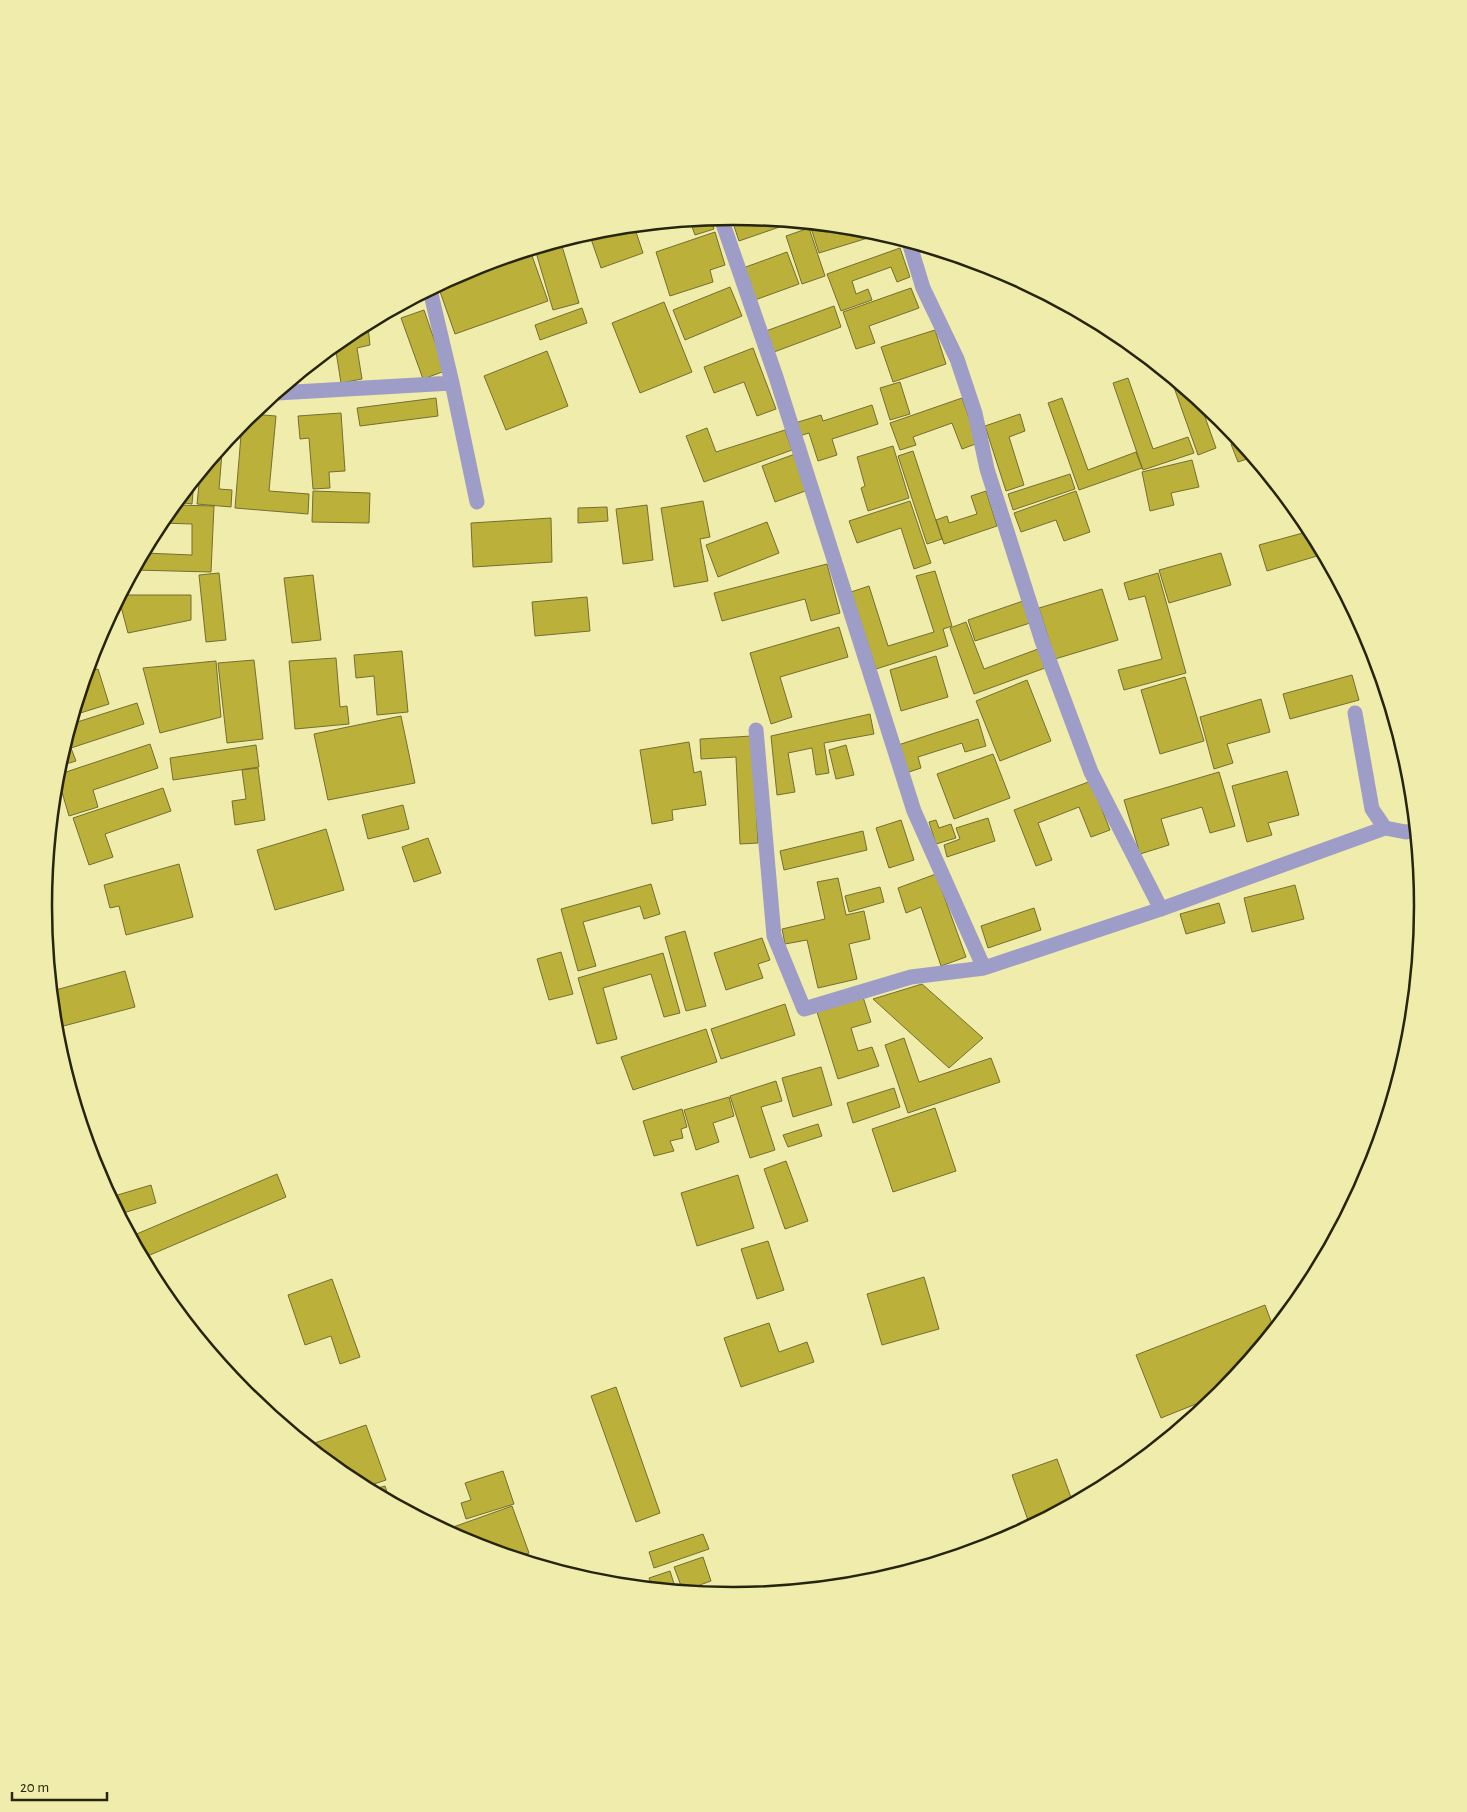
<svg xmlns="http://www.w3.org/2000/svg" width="1467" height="1812" font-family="'Alegreya Sans',sans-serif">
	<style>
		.building { fill: #bab03a; stroke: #746f31 }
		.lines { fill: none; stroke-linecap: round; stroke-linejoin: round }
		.minor { stroke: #9d9dc7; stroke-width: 15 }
		.rim { fill: none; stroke: #26240a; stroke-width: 2.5 }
	</style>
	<rect width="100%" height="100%" fill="#f0ecab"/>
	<!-- building -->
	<path class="building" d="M731,217L734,216L794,222L739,241Z
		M711,219L714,229L695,235L690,221Z
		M820,225L868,230L871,237L819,253L811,228Z
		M634,226L643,253L601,268L589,233L599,229Z
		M809,228L825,276L802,284L786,236Z
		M715,232L725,265L710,270L713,282L670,296L656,252Z
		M580,235L582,241L562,246L579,303L553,310L535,249Z
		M900,248L910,277L897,282L891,267L852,281L856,294L868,289L872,300L841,311L827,274Z
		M530,250L548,301L455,334L438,286L470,269Z
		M787,252L799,284L755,300L743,268Z
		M730,287L742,316L685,340L673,310Z
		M911,288L919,308L869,326L875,343L856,349L843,312Z
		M664,302L692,372L640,393L612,323Z
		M834,306L841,327L774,352L766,331Z
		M582,308L587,323L540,340L535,325Z
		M424,310L445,371L423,379L401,318Z
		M368,326L370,345L357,348L362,379L341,383L335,345L351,332L360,327Z
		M935,330L946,364L893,382L881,347Z
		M753,348L776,409L757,416L744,382L714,393L704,367Z
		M547,351L568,406L506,430L484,376Z
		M1170,376L1199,400L1216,448L1198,455Z
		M1128,378L1153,449L1188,437L1194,453L1143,470L1113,383Z
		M900,382L910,414L890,420L880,388Z
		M436,398L438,416L360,426L357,408Z
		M962,398L978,443L962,449L952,423L913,437L916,445L900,450L890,423Z
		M1062,398L1088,470L1136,452L1142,468L1079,490L1048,403Z
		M872,405L878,424L832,439L837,455L818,461L809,433L799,436L795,423L821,415L823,421Z
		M341,413L345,471L329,472L330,488L313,489L309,438L300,439L298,416Z
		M251,414L276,416L269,491L309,494L308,514L235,508L242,423Z
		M1020,414L1025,431L1009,437L1024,485L1006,491L985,426Z
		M707,428L716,452L785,430L792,450L704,482L686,436Z
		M1240,441L1253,457L1238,462L1231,444Z
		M893,446L909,498L868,511L861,488L865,486L857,457Z
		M913,451L942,539L927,544L898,456Z
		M217,453H222L219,489L232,490L231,507L197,504L200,474Z
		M795,454L808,490L775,502L762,466Z
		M1192,460L1199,487L1171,493L1174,505L1150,511L1142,472Z
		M1070,474L1075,489L1013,510L1008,494Z
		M194,481L192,504L177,502Z
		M313,491L370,493L369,523L312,522Z
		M986,491L997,526L944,544L936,520L947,516L949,523L977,514L971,496Z
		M1076,491L1090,532L1064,541L1056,520L1021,532L1014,513Z
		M703,501L710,537L700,539L708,581L674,587L661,508Z
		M910,501L931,563L914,569L901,528L857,543L849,521Z
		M175,505L214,506L211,572L135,570L144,553L192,555V524L160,523Z
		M647,505L653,560L623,564L616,509Z
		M607,507L608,521L578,523V508Z
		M551,518L552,562L473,567L471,523Z
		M767,522L779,553L718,577L706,545Z
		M1310,531L1317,556L1267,571L1259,545Z
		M1221,553L1231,585L1169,603L1159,570Z
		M827,564L840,613L811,621L805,599L722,621L714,593Z
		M935,571L952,626L943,629L948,646L876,669L851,592L869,586L888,646L934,632L916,576Z
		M219,573L226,640L206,642L199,575Z
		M1158,573L1186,673L1124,690L1118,670L1162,659L1145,596L1129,600L1124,583Z
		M313,575L321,640L292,643L284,578Z
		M1102,589L1118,640L1055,659L1039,608Z
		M122,595H191V620L128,633L119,599Z
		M587,597L590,631L535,636L532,602Z
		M1023,601L1030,623L975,641L968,620Z
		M966,622L984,669L1038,649L1045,668L974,694L950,628Z
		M839,627L848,657L780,677L792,717L771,724L750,653Z
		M95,645L99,657L91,660Z
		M402,651L408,712L377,715L374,676L356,678L354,655Z
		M936,656L948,697L901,711L890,670Z
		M336,658L340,707L347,706L349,724L295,729L289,661Z
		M254,660L263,739L227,743L218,663Z
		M216,661L221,717L160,733L143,668Z
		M98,669L109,704L74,715L87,672Z
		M1352,675L1359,700L1290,719L1283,694Z
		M1185,677L1204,741L1160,754L1141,690Z
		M1027,680L1051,741L1000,761L976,701Z
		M1261,699L1270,732L1227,744L1233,763L1214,769L1200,717Z
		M137,703L144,724L71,748L76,761L59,766L71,724Z
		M870,714L874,734L824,743L829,773L816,775L812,748L788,753L795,792L777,795L771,736Z
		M401,716L415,783L328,800L314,734Z
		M978,719L986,746L965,752L962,743L918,757L921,768L906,773L898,745Z
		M752,736L758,843L740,844L736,757L701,759L700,739Z
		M689,742L694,773L701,771L706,805L672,810L673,820L652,824L640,750Z
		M150,744L158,768L93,790L98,807L69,816L57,775Z
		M256,745L259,767L173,780L170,758Z
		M846,745L854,775L836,779L829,750Z
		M993,754L1010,798L954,819L937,774Z
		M258,768L265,820L235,825L232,801L246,799L242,770Z
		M1287,771L1299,815L1268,823L1272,835L1247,842L1232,786Z
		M1219,772L1235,826L1210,833L1202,807L1161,819L1169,845L1140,854L1124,800Z
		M1091,781L1110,830L1091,837L1079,807L1038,823L1052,860L1036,866L1014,810Z
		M163,788L171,811L105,834L113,857L89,865L73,818Z
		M403,805L409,829L368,839L362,815Z
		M988,818L995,841L947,857L944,845L960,839L956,828Z
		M901,820L914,860L889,868L876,828Z
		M936,820L939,828L951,824L956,838L936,844L929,822Z
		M326,829L344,890L275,910L257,850Z
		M863,831L867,850L784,870L780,851Z
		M428,838L441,873L414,882L402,847Z
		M179,864L193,917L126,935L119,906L110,908L104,885Z
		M936,874L966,957L941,966L921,907L906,913L898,888Z
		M838,878L846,915L864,911L870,939L849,944L857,979L818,988L807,940L785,944L782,929L825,919L817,882Z
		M651,884L660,914L644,919L640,906L583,922L596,966L578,971L561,909Z
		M1295,885L1304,919L1252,932L1244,898Z
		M880,887L884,902L849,912L845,896Z
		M1219,903L1225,923L1186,934L1180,914Z
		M1034,908L1041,930L988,948L981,926Z
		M685,931L706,1006L686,1011L665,937Z
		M762,938L770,960L758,964L763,978L726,990L714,953Z
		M561,952L573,994L549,1000L537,959Z
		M663,953L680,1013L664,1017L651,974L603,988L617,1039L597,1044L578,978Z
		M125,971L135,1007L56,1028L52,991Z
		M922,984L983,1038L949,1068L873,999Z
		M863,997L871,1022L851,1028L858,1051L872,1047L879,1066L838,1079L817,1012Z
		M785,1004L795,1035L721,1059L711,1029Z
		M706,1029L717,1062L633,1090L621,1057Z
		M904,1038L919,1082L991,1058L1000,1082L908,1113L885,1045Z
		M821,1067L832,1105L793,1117L782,1078Z
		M776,1081L782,1101L761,1107L775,1150L750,1158L730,1096Z
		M894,1088L900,1107L853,1123L847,1103Z
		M729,1097L734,1116L713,1123L719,1142L696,1150L684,1110Z
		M935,1108L956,1171L893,1192L872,1129Z
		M682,1109L687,1127L681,1129L683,1138L670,1141L674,1151L654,1156L643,1121Z
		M818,1124L822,1136L788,1147L783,1135Z
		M786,1161L808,1221L785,1229L764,1169Z
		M277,1174L286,1197L143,1258L132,1236Z
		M738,1175L754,1228L697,1246L681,1193Z
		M151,1185L156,1203L120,1214L111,1197Z
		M768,1241L784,1290L757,1299L741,1249Z
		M924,1277L939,1329L882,1345L867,1294Z
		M332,1279L360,1357L340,1364L331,1336L305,1345L288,1295Z
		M1265,1305L1274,1329L1221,1394L1161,1418L1136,1355Z
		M769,1323L779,1352L807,1342L814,1362L741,1387L724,1338Z
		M616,1387L660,1513L636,1522L591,1396Z
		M366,1425L386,1480L365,1487L360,1485L357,1476L350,1479L309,1445Z
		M1057,1459L1073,1503L1030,1526L1012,1475Z
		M503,1471L514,1504L466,1519L461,1503L471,1500L465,1483Z
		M385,1486L390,1501L371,1490Z
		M512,1506L529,1553L517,1558L469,1543L445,1530Z
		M703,1534L709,1549L654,1568L649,1552Z
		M703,1557L711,1581L683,1591L674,1567Z
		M670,1571L676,1590L652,1588L649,1578Z"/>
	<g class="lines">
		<!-- minor -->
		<path class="minor" d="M721,218L776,377L914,811L984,968
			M909,242L923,288L957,359L975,413L987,469L1042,641L1091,772L1161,909
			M430,290L452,383L477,502
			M277,393L452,383
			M1355,713L1372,809L1385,828L1406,832L1416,830
			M756,730L774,936L804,1009L911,977L984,968L1161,909L1385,828"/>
	</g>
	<!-- crop -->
	<path d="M0 0H1467V1812H0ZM52 906a681 681 0 1 1 1362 0a681 681 0 1 1-1362 0Z" fill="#f0ecab" fill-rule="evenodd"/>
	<path class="rim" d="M52 906a681 681 0 1 1 1362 0a681 681 0 1 1-1362 0Z"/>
	<!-- scale -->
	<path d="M12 1792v8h95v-8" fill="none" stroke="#26240a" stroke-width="2.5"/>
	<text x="20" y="1792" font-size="15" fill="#26240a" stroke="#f0ecab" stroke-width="4" paint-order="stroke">20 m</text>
</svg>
